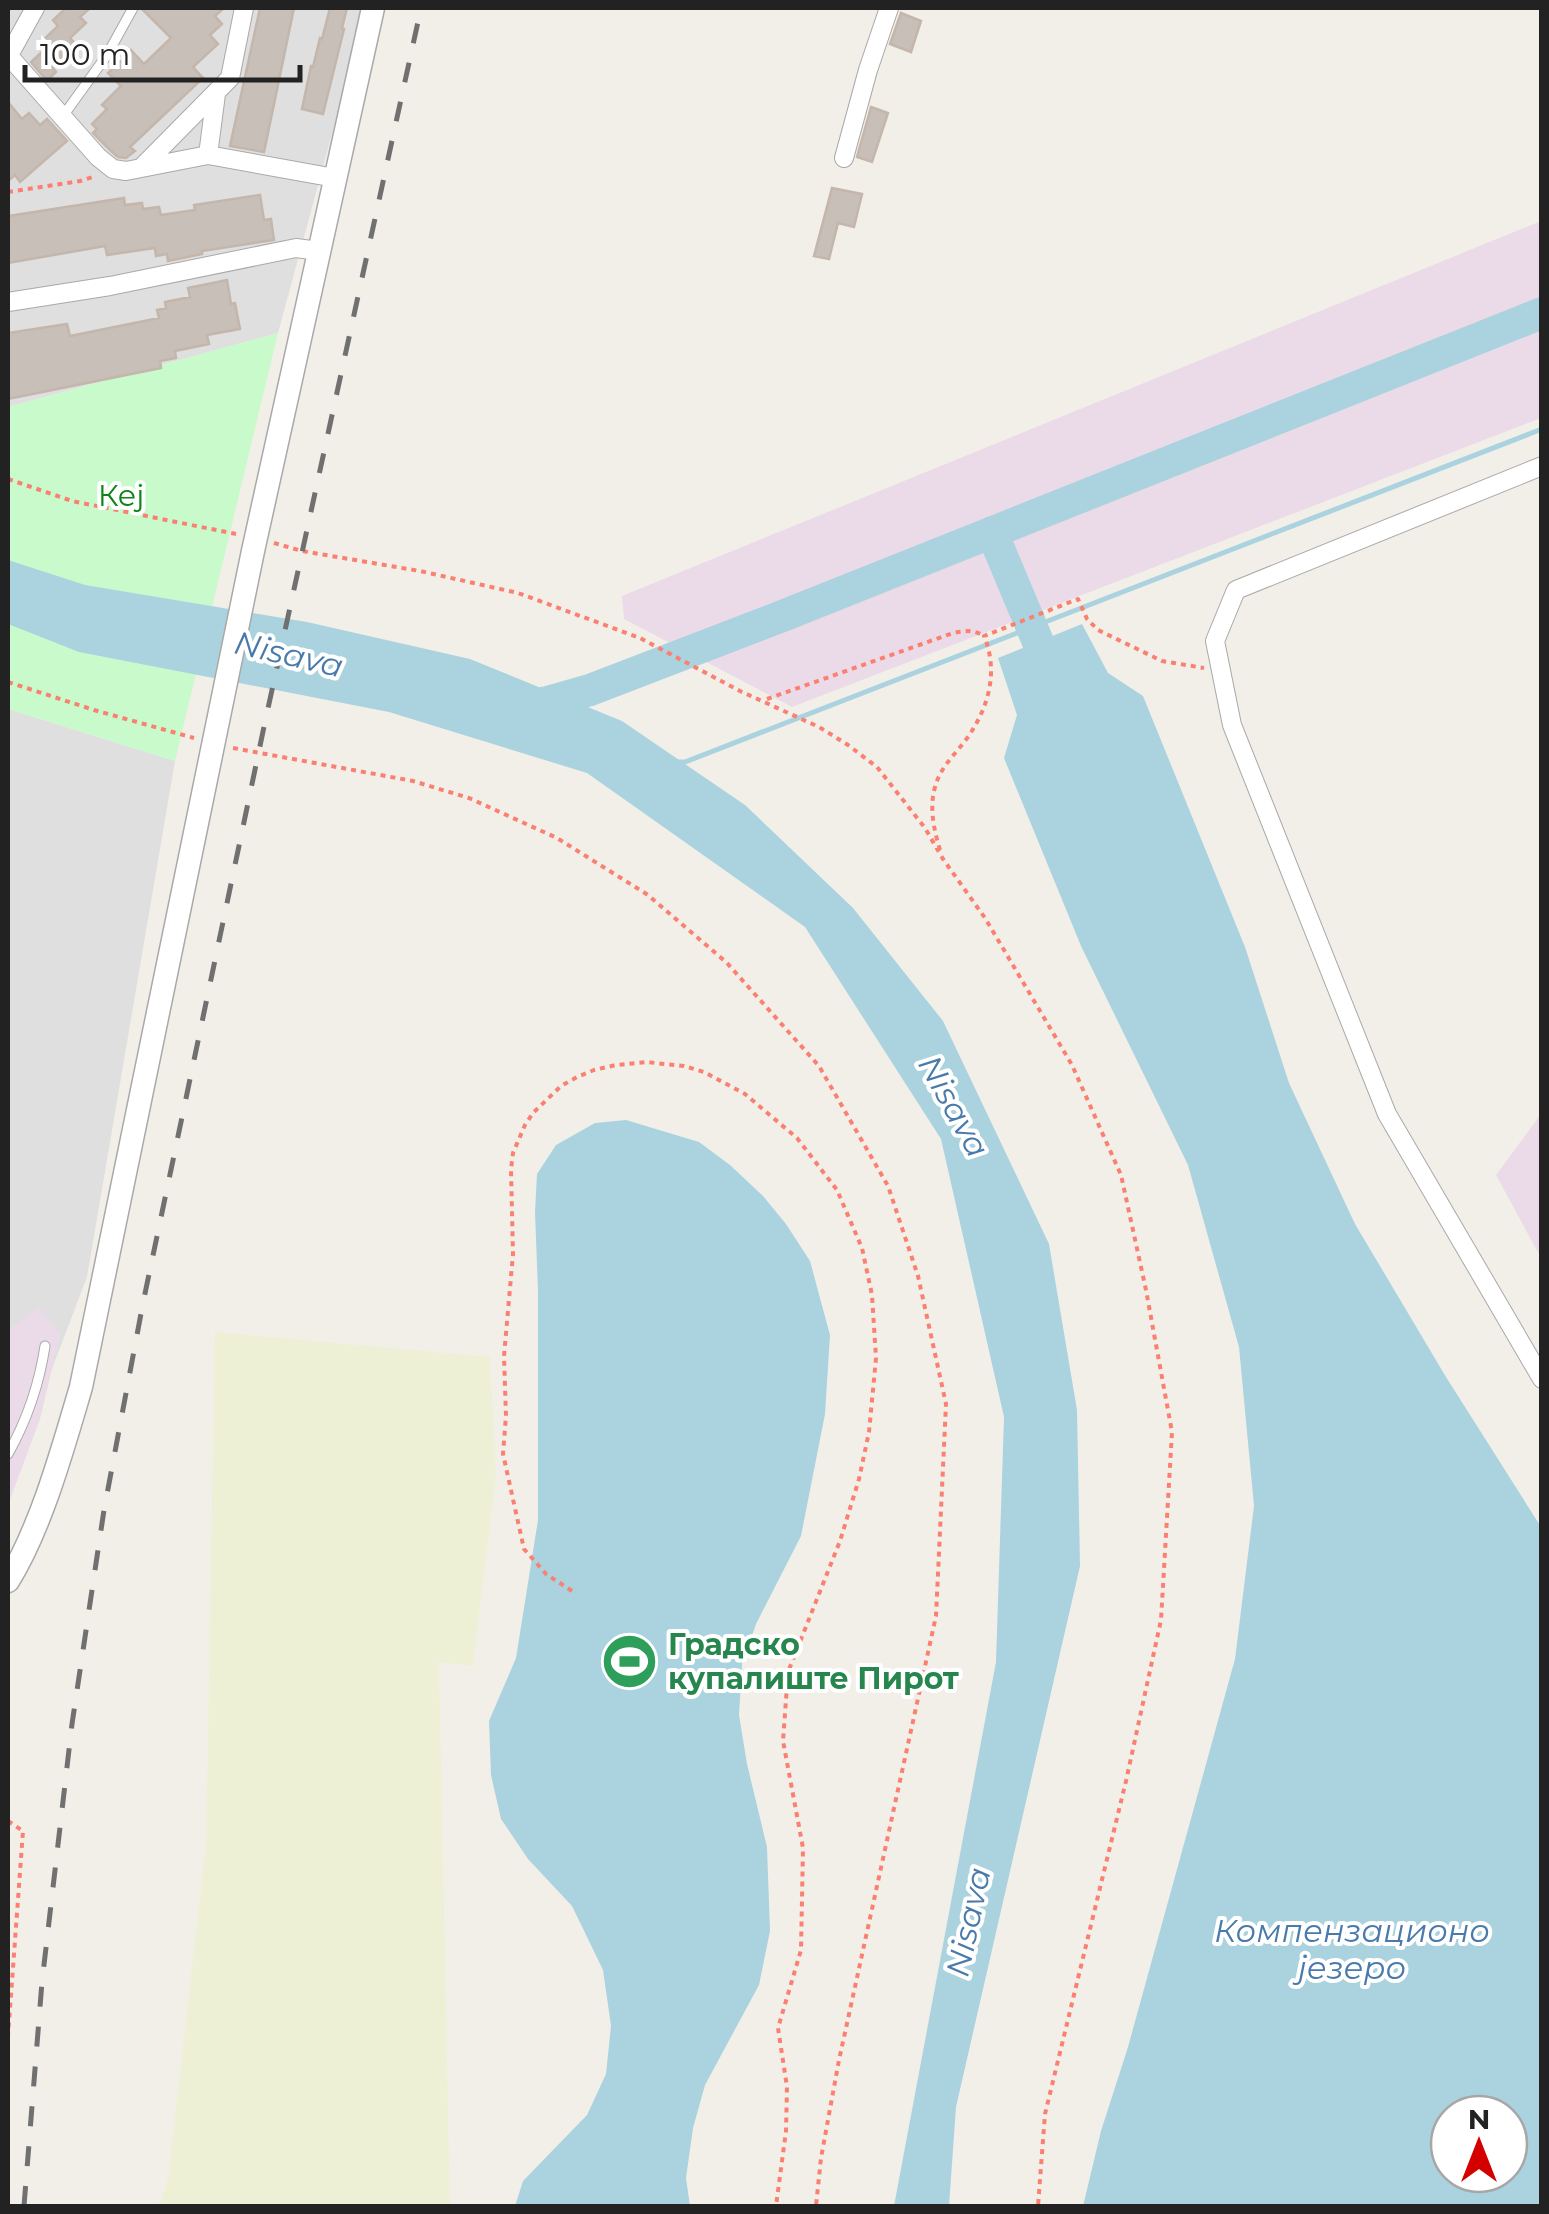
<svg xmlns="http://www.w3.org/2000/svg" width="1549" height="2214" font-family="Montserrat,sans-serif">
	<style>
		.residential { fill: #e0dfdf }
		.industrial { fill: #ebdbe8 }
		.farmland { fill: #eef0d5 }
		.park { fill: #c8facc }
		.water { fill: #aad3df; fill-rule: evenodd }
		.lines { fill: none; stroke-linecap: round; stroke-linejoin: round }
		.stream { stroke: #aad3df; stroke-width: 5 }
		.river { stroke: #aad3df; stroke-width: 32 }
		.building { fill: #c7bfb8; stroke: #c4b6ab; stroke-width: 2.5 }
		.service-casing { stroke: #a9a9a9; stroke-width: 11 }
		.minor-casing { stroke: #a9a9a9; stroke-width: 20 }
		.tertiary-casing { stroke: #a9a9a9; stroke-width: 25 }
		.path { stroke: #fa8072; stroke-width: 4; stroke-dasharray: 5 5; stroke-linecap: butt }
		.service { stroke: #fff; stroke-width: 9 }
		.minor { stroke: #fff; stroke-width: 18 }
		.tertiary { stroke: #fff; stroke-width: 22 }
		.rail { stroke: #707070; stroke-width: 5; stroke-dasharray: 20 20; stroke-linecap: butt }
		.labels { text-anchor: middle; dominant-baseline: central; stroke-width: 8; stroke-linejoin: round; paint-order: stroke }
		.park-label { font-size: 30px; fill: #0c8416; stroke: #fff }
		.leisure-label { font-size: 30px; font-weight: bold; fill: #27864d; stroke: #fff; text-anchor: start }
		.water-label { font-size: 32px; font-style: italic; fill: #4a7aab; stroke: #fff }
	</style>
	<rect width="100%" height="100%" fill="#f2efe9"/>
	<!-- residential -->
	<path class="residential" d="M8,8H366L278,333L8,407Z
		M8,709L175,761L87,1277L8,1484Z"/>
	<!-- industrial -->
	<path class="industrial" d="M1541,221V418L792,707L624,619L622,596Z
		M1541,1114V1258L1496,1175Z
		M39,1307L60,1336L40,1419L8,1505V1330Z"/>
	<!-- farmland -->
	<path class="farmland" d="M215,1332L490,1357L496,1475L473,1666L439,1662L450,2206H159L168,2178L206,1844Z"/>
	<!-- park -->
	<path class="park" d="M278,333L175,761L8,709V407Z"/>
	<!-- water -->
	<path class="water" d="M8,560L85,585L307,622L470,659L622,721L745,805L853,908L943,1021L1049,1244L1077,1410L1080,1566L956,2107L949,2206H894L996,1662L1004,1417L941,1139L805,927L587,773L389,712L79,652L8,624Z
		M1082,624L1108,673L1143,696L1245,947L1289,1083L1355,1224L1446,1377L1541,1527V2206H1083L1101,2131L1128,2047L1235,1659L1254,1506L1239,1347L1188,1165L1081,946L1004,758L1017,715L998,658ZM1449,2114H1509V2174H1449Z
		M626,1120L699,1142L730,1165L763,1196L786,1224L810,1261L830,1335L825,1414L801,1536L756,1624L742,1664L739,1715L747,1764L767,1847L770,1931L759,1985L705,2085L693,2128L686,2178L690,2206H515L523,2181L587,2115L606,2074L611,2026L603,1970L572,1906L528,1859L501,1819L491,1775L489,1721L516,1658L538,1520V1291L535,1212L537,1174L556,1145L595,1123Z"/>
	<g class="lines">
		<!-- stream -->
		<path class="stream" d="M677,762H685L1542,429"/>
		<!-- river -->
		<path class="river" d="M992,532L1038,642
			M525,705L548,702L590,690L785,615L1542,313"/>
	</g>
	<!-- building -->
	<path class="building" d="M66,8H90L80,17L86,23L70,38L76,45L52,67L56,72L47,81L31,62L44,50L39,44L58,26L53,20Z
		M141,8H224L215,16L222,24L210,35L218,44L193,67L203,78L130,147L135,151L126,158L118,157L111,151L93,133L97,129L92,124L107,109L102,105L121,86L108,73L131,50L144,64L171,38Z
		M260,8H294L264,152L230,146Z
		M330,8H347L342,28L344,29L323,114L302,109L311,66L313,67L320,38L322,39Z
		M901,13L921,21L911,52L890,44Z
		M8,102L22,119L29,113L40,125L47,119L67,141L20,182L15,175L8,181Z
		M871,107L888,113L872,162L857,157Z
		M832,188L862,194L854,227L838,223L829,259L814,256Z
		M260,195L264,220L271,219L274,240L202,251V254L168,261L167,254L156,256L155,248L107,255L105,246L8,263V216L124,198L125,205L142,203L143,209L159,207L161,215L195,210L194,205Z
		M227,280L231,304L235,303L240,329L207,335L209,344L175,351L176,358L160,361L161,368L8,399V333L67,324L70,336L159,318L157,310L166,308L165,302L190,297L188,288Z"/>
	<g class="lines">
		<defs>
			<path id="service" d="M63,116L107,55L133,8
				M8,1454C27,1420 39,1386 45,1346"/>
			<path id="minor" d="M8,55L98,157L113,169L126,171L208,155L335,178
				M8,57L35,8
				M208,155L216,94
				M844,158L868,70L889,8
				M141,168L230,78L244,8
				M8,302L110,286L296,248L319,251
				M1542,466L1236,590L1215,641L1232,725L1387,1114L1542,1379"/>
			<path id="tertiary" d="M8,1581C41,1528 63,1448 81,1387L253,551L373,8"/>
		</defs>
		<!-- service casing -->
		<use href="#service" class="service-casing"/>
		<!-- minor casing -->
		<use href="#minor" class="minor-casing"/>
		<!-- tertiary casing -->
		<use href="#tertiary" class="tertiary-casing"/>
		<!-- path -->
		<path class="path" d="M8,192L80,181L96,176
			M8,479L72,501L236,534
			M274,543L302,551L420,571L518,593L640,638L740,691L819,727L848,745L877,767L925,828L943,859L985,918L1072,1065L1121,1175L1146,1290L1172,1432L1161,1620L1126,1781L1045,2114L1038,2206
			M8,682L94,710L194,738
			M767,699L953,633C965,631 973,629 984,636
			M233,748L413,781L469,798L557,838L648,895L727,963L819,1066L888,1186L918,1276L946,1404L936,1616L839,2060L821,2158L816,2206
			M940,850C934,830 929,808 935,787C941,765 958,752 970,734C990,703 998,670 984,636L1078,599L1087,619L1098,630L1162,661L1204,668
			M572,1591L546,1574L524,1549L503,1454L506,1416L504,1356L513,1254L511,1169L513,1153L525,1125L533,1113L561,1086L577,1077L594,1070L616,1065L646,1062L684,1066L704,1072L745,1094L797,1138L837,1190L862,1248L872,1295L876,1358L869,1432L859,1479L840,1541L788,1672L783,1741L803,1848L801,1950L778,2028L787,2087L786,2131L776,2206
			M8,1821L23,1831L8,2036"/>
		<!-- service -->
		<use href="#service" class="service"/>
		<!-- minor -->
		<use href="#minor" class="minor"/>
		<!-- tertiary -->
		<use href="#tertiary" class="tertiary"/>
		<!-- rail -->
		<path class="rail" d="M24,2206L42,1982L72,1724L104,1510L143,1303L265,722L421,8"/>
	</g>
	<!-- icons -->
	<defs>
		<symbol id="stadium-disc" viewBox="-11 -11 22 22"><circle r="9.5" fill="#2e9e5b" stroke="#fff"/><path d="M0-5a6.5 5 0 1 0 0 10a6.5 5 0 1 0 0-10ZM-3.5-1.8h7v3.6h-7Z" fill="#fff"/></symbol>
	</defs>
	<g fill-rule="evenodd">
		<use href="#stadium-disc" x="598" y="1630" width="63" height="63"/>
	</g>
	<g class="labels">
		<!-- park labels -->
		<g class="park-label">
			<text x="121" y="495">Кеј</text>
		</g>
		<!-- leisure labels -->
		<g class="leisure-label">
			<text x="668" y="1644">Градско<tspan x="668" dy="34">купалиште Пирот</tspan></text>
		</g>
		<!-- water labels -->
		<g class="water-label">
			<text transform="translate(289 654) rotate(13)">Nisava</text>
			<text transform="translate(954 1106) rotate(61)">Nisava</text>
			<text transform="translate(968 1922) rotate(-78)">Nisava</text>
			<text x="1352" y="1930">Компензационо<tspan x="1352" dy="37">језеро</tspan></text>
		</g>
	</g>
	<!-- border -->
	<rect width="1549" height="2214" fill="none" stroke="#222222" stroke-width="20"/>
	<!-- north arrow -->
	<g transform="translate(1479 2144)"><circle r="48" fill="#ffffff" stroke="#a7a7a7" stroke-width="2.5"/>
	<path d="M0-8L18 38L0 25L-18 38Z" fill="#d40000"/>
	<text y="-15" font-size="28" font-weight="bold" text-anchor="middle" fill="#222222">N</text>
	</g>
	<!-- scale -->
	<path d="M25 65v15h275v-15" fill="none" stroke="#222222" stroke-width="5"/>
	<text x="40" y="65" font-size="30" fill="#222222" stroke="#ffffff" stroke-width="8" paint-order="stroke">100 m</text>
</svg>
